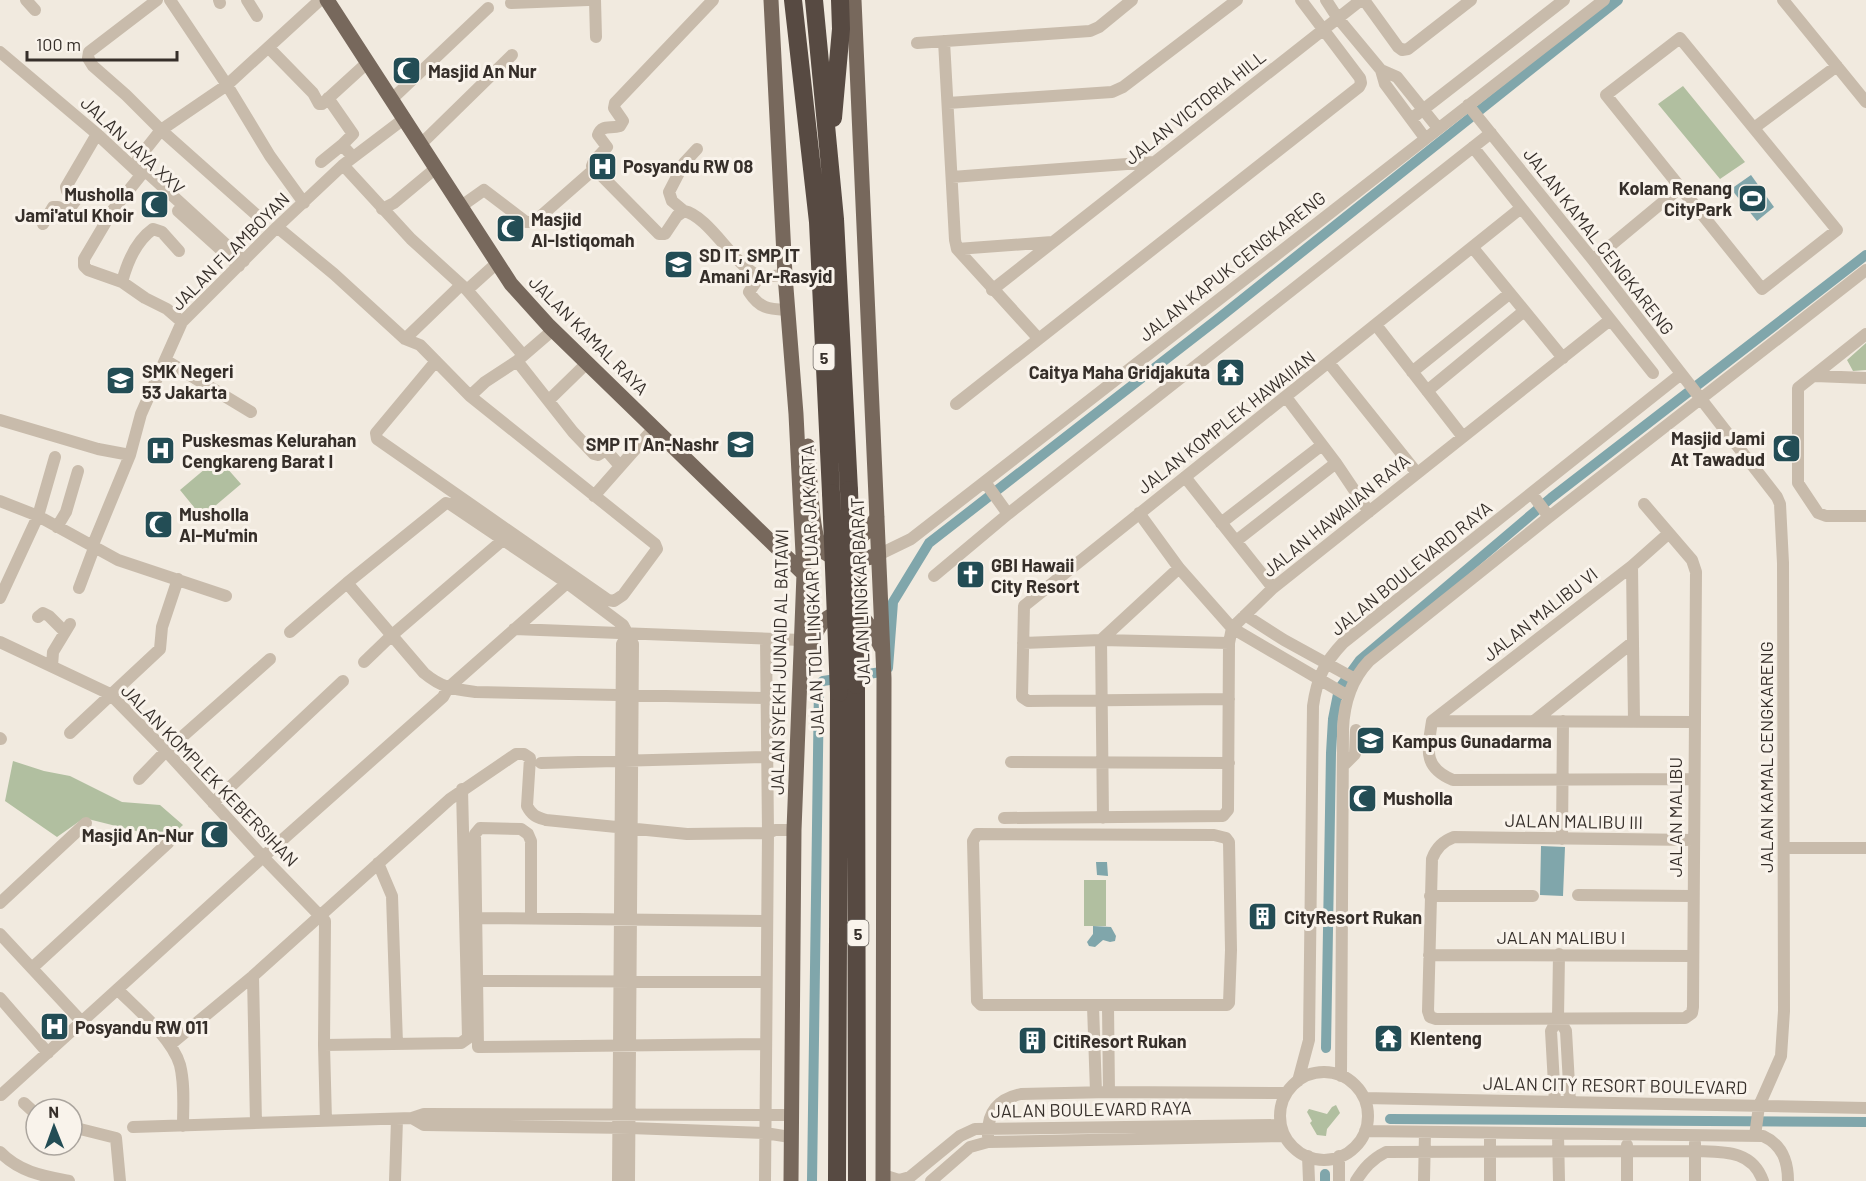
<svg xmlns="http://www.w3.org/2000/svg" width="1866" height="1181" font-family="Barlow,sans-serif">
	<style>
		.green { fill: #b1bfa0 }
		.water { fill: #80a6ab }
		.lines { fill: none; stroke-linecap: round; stroke-linejoin: round }
		.canal { stroke: #80a6ab; stroke-width: 10 }
		.minor { stroke: #c8bbab; stroke-width: 12 }
		.major { stroke: #77685c; stroke-width: 15 }
		.highway { stroke: #574a42; stroke-width: 18 }
		.highway-bridge { stroke: #574a42; stroke-width: 18 }
		.labels { text-anchor: middle; dominant-baseline: central; stroke-width: 6; stroke-linejoin: round; paint-order: stroke }
		.shield { fill: #f9f3eb; stroke: #706a64; stroke-width: 1.5 }
		.shield-label { font-size: 16px; font-weight: bold; fill: #362f2a }
		.poi-label { font-size: 18px; font-weight: bold; fill: #362f2a; stroke: #f9f3eb; text-anchor: start }
		.street-label { font-size: 18px; fill: #362f2a; stroke: #f9f3eb }
	</style>
	<rect width="100%" height="100%" fill="#f1eadf"/>
	<!-- green -->
	<path class="green" d="M1683,86L1745,162L1720,179L1658,104Z
		M1866,343V370L1853,371L1847,360Z
		M218,458L241,484L202,517L180,490Z
		M13,761L44,771L70,776L122,802L160,805L183,825L168,839L84,818L57,837L5,801Z
		M1084,880H1106V926H1084Z
		M1336,1105L1340,1113L1327,1129L1326,1136L1317,1135L1310,1123L1312,1121L1307,1112L1309,1109L1327,1114L1332,1107Z"/>
	<!-- water -->
	<path class="water" d="M1751,175L1774,207L1757,221L1731,189Z
		M1541,846L1565,847L1563,896L1540,895Z
		M1096,862H1107L1108,876L1097,875Z
		M1093,926L1111,927L1116,936L1115,941L1110,942L1103,940L1095,947L1089,946L1087,942L1093,934Z"/>
	<g class="lines">
		<!-- canal -->
		<path class="canal" d="M1326,1048L1331,753L1333,719L1339,689L1360,660L1551,498L1866,255
			M1390,1119L1866,1122
			M1325,1174V1181
			M812,1181L819,684L823,681L881,672L888,668L893,602L929,543L1219,318L1618,0"/>
		<!-- minor -->
		<path class="minor" d="M26,0L35,10
			M157,0L89,52L88,58L93,66L126,95L161,130L138,159L140,166L244,261
			M170,0L227,85L270,156L304,203
			M219,0L220,3
			M247,0L257,16
			M595,0L596,37
			M713,0L615,103L614,108L623,121L620,126C610,129 602,124 598,135L607,147L594,161L592,166L659,234H665L677,216L684,211C710,216 737,271 761,276C768,277 778,275 785,275
			M1326,0L1337,17L1381,70L1385,84L1425,138
			M1364,0L1398,47L1402,50L1408,49L1471,0
			M1783,0L1866,102
			M511,3L588,0
			M1680,38L1837,230L1762,289L1606,95Z
			M944,41L955,240L957,249L1038,338
			M917,43L1090,31L1099,27L1132,0
			M269,48L313,93L319,104H322L367,63
			M0,52L97,134L140,174
			M1381,70L1397,77L1438,128
			M328,98L353,134L342,145L353,157
			M392,99L488,8
			M948,103L1112,92L1123,87L1237,0
			M1468,105L1593,260L1777,497L1780,504L1783,563L1784,1011L1781,1056L1759,1106L1755,1136
			M1411,119L1564,0
			M1754,128L1837,66
			M421,144L512,55
			M1473,147L1653,373
			M321,162L342,145
			M343,165L411,239L467,290L523,355
			M141,175L113,210L84,259V266L88,270L122,282L145,298L167,309L182,322
			M952,177L1154,162
			M460,207L484,190L526,222H534L591,172L595,171
			M382,209L394,203L436,168
			M178,211L239,266
			M684,211L672,201L669,192L684,163L697,149
			M261,219L161,130L227,85L320,0
			M43,224L53,207H58L67,212L76,200V196L67,191L66,187L97,134
			M277,227L334,274L405,339L420,345L470,396L655,544L657,549L623,595L614,601L608,600L377,439L376,433L436,361
			M1473,248L1563,358
			M957,249L1052,242
			M1593,260L1681,187
			M760,276L749,292C760,309 769,309 787,310
			M122,282C127,263 136,241 153,229L162,232L179,251
			M467,290L497,263
			M992,290L1361,0
			M1376,325L1463,437
			M1866,334L1798,388V483L1818,513L1826,516H1866
			M405,339L461,285
			M165,360L251,412
			M517,361L573,432L594,454L598,455L606,450L620,466
			M1329,363L1417,473
			M1412,372L1509,294
			M1815,376L1866,378
			M1427,391L1523,312
			M470,396L485,382L517,361L553,330
			M1286,397L1336,463L1369,512
			M549,400L587,363
			M956,404L1359,87L1361,83L1360,78L1301,0
			M0,420L98,449L130,455
			M1185,477L1273,588
			M985,482L1008,514
			M1532,494L1549,517
			M594,496L654,428
			M0,501L38,516L118,560L226,596
			M1644,504L1692,560L1696,572L1693,1007L1692,1013L1685,1018L1436,1019L1430,1017L1428,1011L1432,859C1436,848 1443,841 1454,837L1694,840
			M1139,513L1179,568L1232,628L1348,696
			M1221,523L1322,445
			M57,527L66,512L78,471
			M1236,541L1336,463
			M92,547L130,455L141,414L182,322L277,227L343,165L405,118
			M878,555L911,539L1604,0
			M1632,566L1634,721
			M934,576L1008,514L1491,133
			M347,583L424,673C442,688 453,689 476,692L766,698
			M79,588L94,548
			M0,598L38,516L55,457
			M1245,615L1284,640L1355,679
			M38,617L43,613L49,616L65,632
			M514,629L801,640
			M290,632L347,583L446,503L450,504L567,583L623,625L633,644L629,1181
			M0,642L110,694L166,751L263,857L325,921L324,1045L326,1121
			M1023,643L1101,640L1229,643
			M364,662L391,636L504,539
			M52,666L53,652L70,624
			M1229,699L1028,701L1022,697L1024,606L1521,208
			M1432,721C1428,749 1422,767 1453,780L1693,779
			M1432,721L1632,566L1668,534
			M1432,721L1694,722
			M1534,721L1633,642
			M70,733L160,649L162,627L178,579
			M0,738L1,739
			M1011,762L1229,763
			M541,763L766,757
			M1344,765L1355,754L1356,730
			M139,779L166,751L270,659
			M213,803L343,681
			M1004,818L1223,816L1228,810L1229,643L1232,628L1273,588L1610,320
			M1103,818L1101,640L1179,568
			M977,834L1214,835L1226,838L1229,842L1231,950L1229,1003L1227,1005H981L977,1001L973,841Z
			M1562,839L1563,721
			M1784,848H1866
			M378,863L392,896L397,1044
			M1578,895L1693,896
			M1430,896H1533
			M0,903L86,823
			M476,918L767,921
			M531,918V841L528,834L521,829L480,828L475,834L478,1047L766,1044
			M0,934L82,1022
			M1429,955L1693,956
			M32,968L168,843
			M253,976L256,1123
			M478,981L766,982
			M118,990C138,1010 172,1038 180,1065C185,1085 183,1106 183,1126
			M0,998L48,1053
			M1093,1006L1096,1092
			M1108,1006L1109,1092
			M1558,1018L1566,1031L1570,1102
			M170,1045L253,976L450,799L516,754H524L530,758L527,806C532,816 537,817 546,820L687,834L768,833L775,830H794
			M324,1045L461,1043L468,1038L462,789
			M1280 1116a44 44 0 1 1 88 0a44 44 0 1 1-88 0Z
			M1341,1076L1343,729C1344,703 1351,680 1369,661L1549,517L1866,270
			M1298,1081L1309,1040L1313,706C1317,678 1324,663 1343,643L1681,374
			M1,1095L263,857L443,697L448,688L567,583
			M1364,1098L1866,1108
			M1555,1102L1551,1031L1558,1018L1559,954
			M24,1103L36,1114
			M412,1118L424,1125L630,1128L765,1133L790,1137
			M72,1127L116,1138L120,1181
			M133,1127L412,1118L424,1114L790,1115
			M1365,1131L1763,1136C1783,1145 1788,1162 1788,1181
			M1558,1134L1559,1181
			M988,1136C987,1113 998,1099 1021,1094L1109,1092L1286,1093
			M1695,1143V1181
			M0,1152C19,1172 43,1176 69,1181
			M1308,1156L1309,1181
			M883,1175L899,1180L910,1177L960,1136L975,1129L1281,1125
			M395,1181L397,1119
			M618,1181L622,644L628,634
			M765,1181L768,833L766,640
			M931,1181L970,1147L988,1142L1284,1136
			M1339,1181V1156
			M1356,1181C1364,1168 1372,1159 1386,1152L1695,1151C1722,1152 1752,1149 1763,1181
			M1424,1181L1425,1132
			M1490,1181V1133
			M1627,1181V1145"/>
		<!-- major -->
		<path class="major" d="M327,0L511,284L549,326L804,574
			M771,0L785,275L796,414L804,574L794,830L791,1181
			M854,0L884,678L883,1181
			M808,446C809,465 811,542 824,552C840,564 862,560 878,555
			M840,542C859,543 868,532 877,517
			M810,664C812,642 815,616 842,613C849,613 858,613 864,619C871,627 876,638 881,647"/>
		<!-- highway -->
		<path class="highway" d="M793,0L818,222L831,493
			M814,0L835,219L849,490
			M833,118L841,29L840,0
			M856,685L857,1181
			M837,1181L839,693"/>
		<!-- highway-bridge -->
		<path class="highway-bridge" d="M849,490L856,685
			M831,493L839,693"/>
	</g>
	<!-- icons -->
	<defs>
		<symbol id="mosque-square" viewBox="-11 -11 22 22"><rect x="-9" y="-9" width="18" height="18" rx="4" fill="#234d55" stroke="#f9f3eb"/><path d="M3.5-4.9A6 6 0 1 0 3.5 4.9A5 5 0 1 1 3.5-4.9Z" fill="#fff"/></symbol>
		<symbol id="hospital-square" viewBox="-11 -11 22 22"><rect x="-9" y="-9" width="18" height="18" rx="4" fill="#234d55" stroke="#f9f3eb"/><path d="M-5-5h3v3.5h4V-5h3V5h-3V1.5h-4V5h-3Z" fill="#fff"/></symbol>
		<symbol id="stadium-square" viewBox="-11 -11 22 22"><rect x="-9" y="-9" width="18" height="18" rx="4" fill="#234d55" stroke="#f9f3eb"/><path d="M0-5a6.5 5 0 1 0 0 10a6.5 5 0 1 0 0-10ZM-3.5-1.8h7v3.6h-7Z" fill="#fff"/></symbol>
		<symbol id="school-square" viewBox="-11 -11 22 22"><rect x="-9" y="-9" width="18" height="18" rx="4" fill="#234d55" stroke="#f9f3eb"/><path d="M0-5L7-2L0 1L-7-2ZM-4 1L0 2.5L4 1V4Q0 6-4 4Z" fill="#fff"/></symbol>
		<symbol id="temple-square" viewBox="-11 -11 22 22"><rect x="-9" y="-9" width="18" height="18" rx="4" fill="#234d55" stroke="#f9f3eb"/><path d="M0-6L5-2H3V0L6.5 2.5H4V6H1.5V3h-3V6H-4V2.5H-6.5L-3 0V-2H-5Z" fill="#fff"/></symbol>
		<symbol id="church-square" viewBox="-11 -11 22 22"><rect x="-9" y="-9" width="18" height="18" rx="4" fill="#234d55" stroke="#f9f3eb"/><path d="M-1.2-6h2.4v3.5h3.3v2.4h-3.3V6h-2.4V-.1h-3.3v-2.4h3.3Z" fill="#fff"/></symbol>
		<symbol id="university-square" viewBox="-11 -11 22 22"><rect x="-9" y="-9" width="18" height="18" rx="4" fill="#234d55" stroke="#f9f3eb"/><path d="M0-5L7-2L0 1L-7-2ZM-4 1L0 2.5L4 1V4Q0 6-4 4Z" fill="#fff"/></symbol>
		<symbol id="building-square" viewBox="-11 -11 22 22"><rect x="-9" y="-9" width="18" height="18" rx="4" fill="#234d55" stroke="#f9f3eb"/><path d="M-4-6H4V6H1V3H-1V6H-4ZM-2.5-4.3h1.7v1.8h-1.7ZM.8-4.3h1.7v1.8H.8ZM-2.5-1h1.7V.8h-1.7ZM.8-1h1.7V.8H.8Z" fill="#fff"/></symbol>
	</defs>
	<g fill-rule="evenodd">
		<use href="#mosque-square" x="390" y="54" width="33" height="33"/>
		<use href="#hospital-square" x="586" y="150" width="33" height="33"/>
		<use href="#stadium-square" x="1736" y="182" width="33" height="33"/>
		<use href="#mosque-square" x="138" y="188" width="33" height="33"/>
		<use href="#mosque-square" x="494" y="212" width="33" height="33"/>
		<use href="#school-square" x="662" y="248" width="33" height="33"/>
		<use href="#temple-square" x="1214" y="356" width="33" height="33"/>
		<use href="#school-square" x="104" y="364" width="33" height="33"/>
		<use href="#school-square" x="724" y="428" width="33" height="33"/>
		<use href="#mosque-square" x="1770" y="432" width="33" height="33"/>
		<use href="#hospital-square" x="144" y="434" width="33" height="33"/>
		<use href="#mosque-square" x="142" y="508" width="33" height="33"/>
		<use href="#church-square" x="954" y="558" width="33" height="33"/>
		<use href="#university-square" x="1354" y="724" width="33" height="33"/>
		<use href="#mosque-square" x="1346" y="782" width="33" height="33"/>
		<use href="#mosque-square" x="198" y="818" width="33" height="33"/>
		<use href="#building-square" x="1246" y="900" width="33" height="33"/>
		<use href="#hospital-square" x="38" y="1010" width="33" height="33"/>
		<use href="#temple-square" x="1372" y="1022" width="33" height="33"/>
		<use href="#building-square" x="1016" y="1024" width="33" height="33"/>
	</g>
	<g class="labels">
		<!-- shield labels -->
		<g class="shield">
			<rect x="813.5" y="344" width="21" height="26" rx="4.5"/>
			<rect x="847.5" y="920" width="21" height="26" rx="4.5"/>
		</g>
		<g class="shield-label">
			<text x="824" y="357">5</text>
			<text x="858" y="933">5</text>
		</g>
		<!-- poi labels -->
		<g class="poi-label">
			<text x="428" y="71">Masjid An Nur</text>
			<text x="623" y="166">Posyandu RW 08</text>
			<text x="1732" y="188" text-anchor="end">Kolam Renang<tspan x="1732" dy="21">CityPark</tspan></text>
			<text x="134" y="194" text-anchor="end">Musholla<tspan x="134" dy="21">Jami'atul Khoir</tspan></text>
			<text x="531" y="219">Masjid<tspan x="531" dy="21">Al-Istiqomah</tspan></text>
			<text x="699" y="255">SD IT, SMP IT<tspan x="699" dy="21">Amani Ar-Rasyid</tspan></text>
			<text x="142" y="371">SMK Negeri<tspan x="142" dy="21">53 Jakarta</tspan></text>
			<text x="1210" y="372" text-anchor="end">Caitya Maha Gridjakuta</text>
			<text x="1765" y="438" text-anchor="end">Masjid Jami<tspan x="1765" dy="21">At Tawadud</tspan></text>
			<text x="182" y="440">Puskesmas Kelurahan<tspan x="182" dy="21">Cengkareng Barat I</tspan></text>
			<text x="719" y="444" text-anchor="end">SMP IT An-Nashr</text>
			<text x="179" y="514">Musholla<tspan x="179" dy="21">Al-Mu'min</tspan></text>
			<text x="991" y="565">GBI Hawaii<tspan x="991" dy="21">City Resort</tspan></text>
			<text x="1392" y="741">Kampus Gunadarma</text>
			<text x="1383" y="798">Musholla</text>
			<text x="194" y="835" text-anchor="end">Masjid An-Nur</text>
			<text x="1284" y="917">CityResort Rukan</text>
			<text x="75" y="1027">Posyandu RW 011</text>
			<text x="1410" y="1038">Klenteng</text>
			<text x="1053" y="1041">CitiResort Rukan</text>
		</g>
		<!-- street labels -->
		<g class="street-label">
			<text transform="translate(1195 107) rotate(-38)">JALAN VICTORIA HILL</text>
			<text transform="translate(133 145) rotate(43)">JALAN JAYA XXV</text>
			<text transform="translate(1599 241) rotate(52)">JALAN KAMAL CENGKARENG</text>
			<text transform="translate(230 251) rotate(-45)">JALAN FLAMBOYAN</text>
			<text transform="translate(1232 266) rotate(-38)">JALAN KAPUK CENGKARENG</text>
			<text transform="translate(589 335) rotate(45)">JALAN KAMAL RAYA</text>
			<text transform="translate(1226 422) rotate(-38)">JALAN KOMPLEK HAWAIIAN</text>
			<text transform="translate(1336 515) rotate(-39)">JALAN HAWAIIAN RAYA</text>
			<text transform="translate(1411 568) rotate(-39)">JALAN BOULEVARD RAYA</text>
			<text transform="translate(812 590) rotate(-92)">JALAN TOL LINGKAR LUAR JAKARTA</text>
			<text transform="translate(860 591) rotate(-92)">JALAN LINGKAR BARAT</text>
			<text transform="translate(1540 614) rotate(-38)">JALAN MALIBU VI</text>
			<text transform="translate(779 662) rotate(-89)">JALAN SYEKH JUNAID AL BATAWI</text>
			<text transform="translate(1766 757) rotate(-90)">JALAN KAMAL CENGKARENG</text>
			<text transform="translate(210 775) rotate(46)">JALAN KOMPLEK KEBERSIHAN</text>
			<text transform="translate(1675 817) rotate(-90)">JALAN MALIBU</text>
			<text transform="translate(1574 821) rotate(1)">JALAN MALIBU III</text>
			<text x="1561" y="937">JALAN MALIBU I</text>
			<text transform="translate(1615 1085) rotate(1)">JALAN CITY RESORT BOULEVARD</text>
			<text transform="translate(1091 1109) rotate(-1)">JALAN BOULEVARD RAYA</text>
		</g>
	</g>
	<!-- north arrow -->
	<g transform="translate(54 1127) rotate(359)"><circle r="28" fill="#f9f3eb" stroke="#aba59e" stroke-width="1.5"/>
	<path d="M0-4.5L10 22L0 15L-10 22Z" fill="#234d55"/>
	<text y="-9" font-size="16" font-weight="bold" text-anchor="middle" fill="#362f2a">N</text>
	</g>
	<!-- scale -->
	<path d="M27 51v9h150v-9" fill="none" stroke="#362f2a" stroke-width="3"/>
	<text x="36" y="51" font-size="18" fill="#362f2a" stroke="#f9f3eb" stroke-width="4.5" paint-order="stroke">100 m</text>
</svg>
